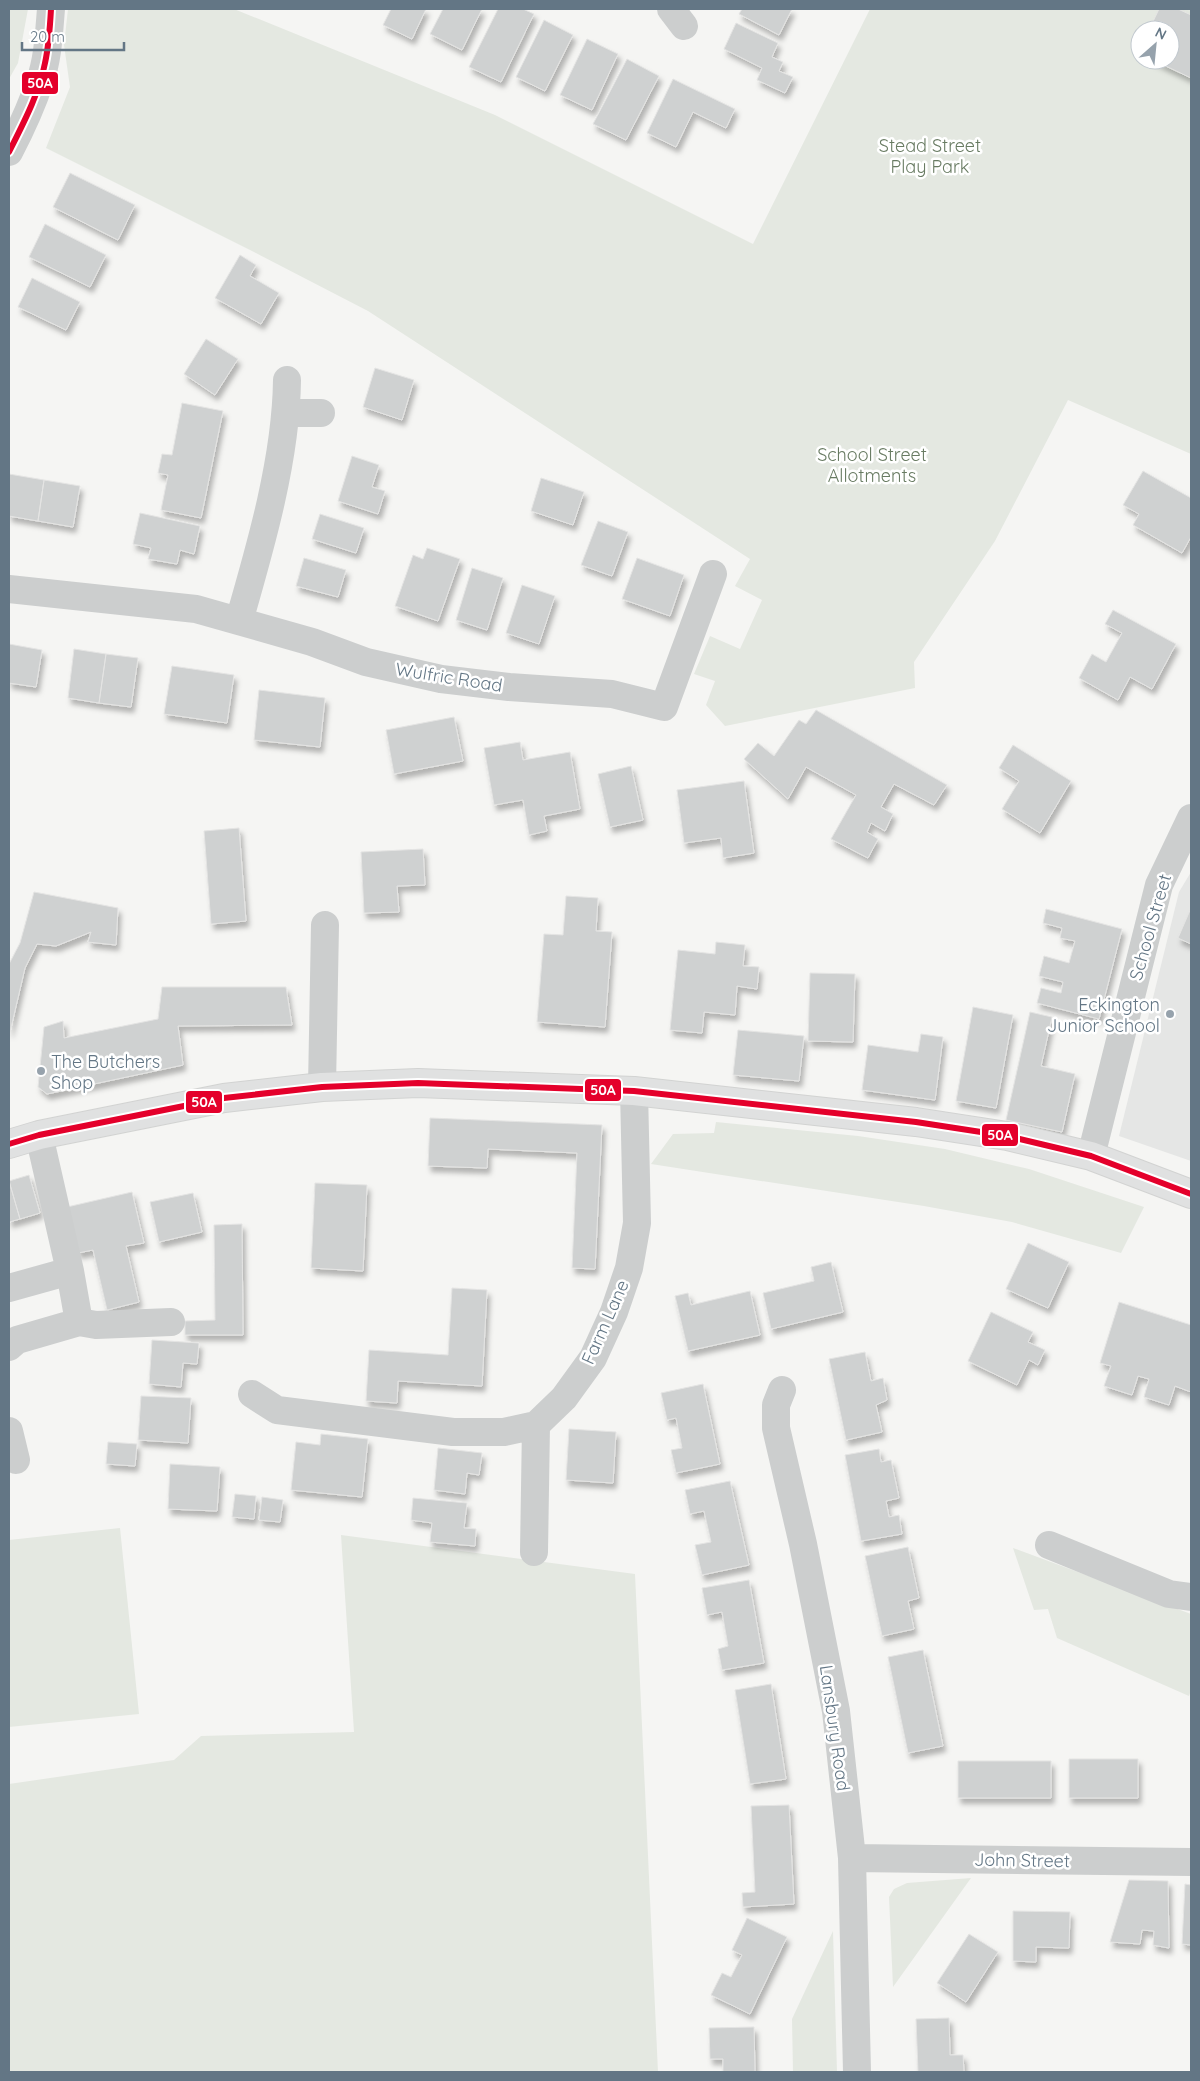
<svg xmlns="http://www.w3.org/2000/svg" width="1200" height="2081" font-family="Quicksand,sans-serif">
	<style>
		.built { fill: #e5e6e5 }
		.green { fill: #e4e8e1; fill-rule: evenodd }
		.building { fill: #cfd1d1; stroke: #e4e4e3; filter: url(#shadow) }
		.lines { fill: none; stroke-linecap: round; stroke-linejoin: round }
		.major-casing { stroke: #d2d3d2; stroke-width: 30 }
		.minor { stroke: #cccece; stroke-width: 28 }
		.major { stroke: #e0e1e1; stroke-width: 28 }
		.bus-1-casing { stroke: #fff; stroke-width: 10 }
		.bus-1 { stroke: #e4002b; stroke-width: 6 }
		.poi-dot { fill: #96a2ac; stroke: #fff; stroke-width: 2 }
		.labels { text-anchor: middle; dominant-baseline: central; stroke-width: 5; stroke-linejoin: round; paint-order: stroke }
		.park-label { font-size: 18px; fill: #687b62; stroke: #fff }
		.street-label { font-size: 18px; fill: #637685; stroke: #fff }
		.poi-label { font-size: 18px; fill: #637685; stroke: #fff; text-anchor: end }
		.line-badge { stroke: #fff; stroke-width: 2 }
		.badge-label { font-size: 14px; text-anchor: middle; font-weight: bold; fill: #fff }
	</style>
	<defs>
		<filter id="shadow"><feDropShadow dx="3" dy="5.5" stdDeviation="2.5" flood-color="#0004"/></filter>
	</defs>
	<rect width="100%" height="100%" fill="#f5f5f3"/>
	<!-- built -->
	<path class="built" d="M1191,872V1161L1119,1136L1179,892Z"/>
	<!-- green -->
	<path class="green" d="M9,9H28L18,63L9,79Z
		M68,9H234L495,115L753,244L870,9H1191V454L1068,400L995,541L914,662L915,688L725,726L706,705L715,681L694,674L710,636L740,649L762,600L735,586L750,559L368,311L250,250L46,148L70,87L64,45ZM1140,30H1170V60H1140Z
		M716,1122L858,1136L945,1149L1029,1169L1144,1207L1121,1253L1012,1222L924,1206L651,1164L673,1134L714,1133Z
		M120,1528L139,1714L9,1727V1540Z
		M341,1535L635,1574L658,2072H9V1784L174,1760L201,1736L354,1732Z
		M1013,1548L1191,1614V1690L1189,1696L1057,1638L1048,1609L1034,1610Z
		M971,1878L893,1987L889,1897L894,1889L907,1883Z
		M833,1931L837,2072H793L792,2019Z"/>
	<!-- building -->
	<path class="building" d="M391,9H426L412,39L383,25Z
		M443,9H482L462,50L430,34Z
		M498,9H523L534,14L501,82L469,67Z
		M742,9H792L779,35L739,14Z
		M1159,9H1178L1191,15V78L1153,60H1170V30H1149Z
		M544,20L573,35L545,91L516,77Z
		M736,23L778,43L772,57L783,62L779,71L793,77L785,93L757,80L762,68L724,49Z
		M587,39L618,54L592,110L560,95Z
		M627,59L659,76L626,140L593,124Z
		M673,79L735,109L726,128L693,112L676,147L647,133Z
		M70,173L135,205L118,240L53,207Z
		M45,224L106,255L90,287L29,257Z
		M240,255L256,265L250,276L279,293L261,324L215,298Z
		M32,278L80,302L66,330L18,307Z
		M206,339L238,359L215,395L184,374Z
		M375,368L414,380L402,420L363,407Z
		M182,403L223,411L201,518L161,510L168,475L158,473L162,454L172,455Z
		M352,456L379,465L372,487L385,491L378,514L338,501Z
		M1143,471L1191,498V537L1182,553L1133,525L1139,514L1123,505Z
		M9,474L44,480L38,521L9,516Z
		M541,478L584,492L573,525L531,511Z
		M44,480L80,486L73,527L38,521Z
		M140,513L200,526L194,554L180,550L177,564L148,559L151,548L133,544Z
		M320,514L364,528L356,553L312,539Z
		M598,521L628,532L612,576L581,565Z
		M427,548L460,559L438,621L395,606L413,555L423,559Z
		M304,558L346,570L338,597L296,586Z
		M637,558L684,575L670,616L622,599Z
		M472,568L503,578L487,630L456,620Z
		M522,585L555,596L539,644L506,633Z
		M1113,610L1176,644L1152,689L1130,677L1118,700L1079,678L1092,654L1106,662L1122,633L1105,624Z
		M9,644L42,650L36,687L9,683Z
		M74,649L106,654L99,703L68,698Z
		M106,654L138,658L131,707L99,703Z
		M172,666L234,675L227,723L164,714Z
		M259,690L325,698L320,747L254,740Z
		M816,710L947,785L934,805L894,784L881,807L893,814L885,831L871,823L867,832L878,839L868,858L831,839L856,795L806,767L788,799L744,759L758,743L774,756L799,720L806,724Z
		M454,717L463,761L394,774L386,730Z
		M520,742L523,760L570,752L580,809L544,816L547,831L529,835L523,800L494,805L484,748Z
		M1013,745L1071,781L1040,833L1002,809L1019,781L999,768Z
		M631,766L643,820L610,827L598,774Z
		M744,781L754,853L723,858L721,838L684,843L677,790Z
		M239,828L246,921L211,924L204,831Z
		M423,849L425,885L397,886L399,912L364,913L361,852Z
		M34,892L118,908L116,945L88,942L91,932L56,946L37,944L25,968L10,1032L9,964L20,943Z
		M566,896L598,898L596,931L612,932L605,1027L537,1022L544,934L563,935Z
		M1191,908V944L1178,938Z
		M1046,909L1122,929L1099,1019L1037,1003L1041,988L1061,993L1063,982L1039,976L1044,956L1069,963L1075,941L1060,938L1062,928L1043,923Z
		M716,942L745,945L743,966L759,967L757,989L737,986L735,1015L704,1012L702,1033L670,1030L678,950L715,954Z
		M810,973L855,974L853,1042L808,1041Z
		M162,987H286L292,1025L178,1026L183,1065L47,1094L38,1087L44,1027L63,1021L64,1038L158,1019Z
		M973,1007L1013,1015L996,1108L956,1101Z
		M1030,1012L1052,1017L1041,1066L1075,1074L1062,1132L1006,1120Z
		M738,1030L804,1036L799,1081L733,1075Z
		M921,1034L943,1037L935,1100L862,1090L868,1045L918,1052Z
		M430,1118L602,1125L595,1269L572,1268L577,1153L488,1149L487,1168L428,1166Z
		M29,1175L40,1213L20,1219L9,1181Z
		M9,1181L20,1219L9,1222Z
		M315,1183L367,1185L363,1271L311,1268Z
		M132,1192L144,1243L126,1246L139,1302L107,1310L93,1250L78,1253L67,1207Z
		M193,1193L202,1232L159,1242L150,1202Z
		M242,1224L243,1335H185V1321L215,1320L214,1225Z
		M1028,1243L1069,1262L1048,1308L1006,1289Z
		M831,1262L843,1312L771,1329L763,1293L814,1281L811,1267Z
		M452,1288L487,1290L482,1386L398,1381L397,1403L366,1401L369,1350L448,1355Z
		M750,1291L760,1335L688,1351L675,1296L688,1293L691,1305Z
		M1119,1302L1191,1325V1392L1175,1386L1169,1405L1144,1397L1149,1379L1138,1376L1132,1395L1104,1386L1111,1366L1100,1363Z
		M991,1312L1033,1332L1028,1342L1045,1350L1038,1365L1029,1360L1017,1385L968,1361Z
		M152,1340L199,1343L197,1364L183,1363L181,1387L149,1384Z
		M865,1352L871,1381L883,1378L887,1400L876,1405L882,1432L846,1440L829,1359Z
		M703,1384L720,1464L676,1473L671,1450L682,1448L676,1418L667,1420L661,1393Z
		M141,1396L191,1398L188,1443L138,1440Z
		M569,1429L616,1432L613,1483L566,1480Z
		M321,1434L368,1439L362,1497L291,1490L296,1442L320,1445Z
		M108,1442L137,1444L135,1466L106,1464Z
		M438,1448L482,1453L479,1475L467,1473L465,1494L434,1490Z
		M879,1449L881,1462L891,1460L899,1498L886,1501L889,1517L899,1515L902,1534L861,1541L845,1455Z
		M170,1464L220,1467L217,1511L168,1509Z
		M730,1481L749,1565L702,1575L695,1545L711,1542L704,1511L690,1514L685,1490Z
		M235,1494L256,1496L254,1519L232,1517Z
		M262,1497L283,1500L280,1522L259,1520Z
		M413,1498L467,1503L464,1528L476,1529L475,1546L430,1542L432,1523L411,1520Z
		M908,1547L919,1598L908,1601L914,1629L882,1636L865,1556Z
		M749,1580L764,1663L722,1670L718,1649L728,1646L722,1612L707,1615L702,1588Z
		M923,1650L943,1746L908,1753L888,1657Z
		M771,1684L786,1779L750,1784L735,1690Z
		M1069,1759H1138V1798H1069Z
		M958,1761H1051V1798H958Z
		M789,1805L794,1904L743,1907L742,1893L755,1892L751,1806Z
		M1129,1880L1168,1881L1169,1948L1153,1945L1154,1931L1142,1930L1140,1944L1110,1942Z
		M1185,1884L1191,1885V1945L1182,1944Z
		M1013,1911L1070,1912L1069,1948L1036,1947V1962L1013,1961Z
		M747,1918L787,1937L750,2014L711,1995L722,1973L731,1977L742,1955L732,1950Z
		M969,1934L998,1952L966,2002L937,1983Z
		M949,2018L950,2055H963L964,2072H918L916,2019Z
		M754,2027L755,2072H723V2059H710L709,2028Z"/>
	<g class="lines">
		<defs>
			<path id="major" d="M9,1144L39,1135L224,1098L322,1087L418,1083L634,1091L916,1122L1007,1136L1091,1156L1191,1194"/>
		</defs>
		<!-- major casing -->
		<use href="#major" class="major-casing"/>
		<!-- minor -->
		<path class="minor" d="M671,9L684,26
			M9,152C21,129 32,105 40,81C48,59 49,32 51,9
			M286,413H321
			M9,589L196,609L312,642L366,662L441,679L509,687L612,694L664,707L713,574
			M239,621C261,545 286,459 287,380
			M322,1087L325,925
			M39,1135L70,1271L79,1322L96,1325L171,1322
			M1091,1156L1159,885L1191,818
			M9,1288L70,1271
			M9,1347L17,1340L79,1322
			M782,1390L776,1405V1428L803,1544L836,1711L852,1858L857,2072
			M252,1394L277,1410L453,1432H504L536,1425L564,1398L593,1358L614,1312L629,1268L637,1223L634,1091
			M9,1431L16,1460
			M1049,1545L1169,1594L1191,1597
			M534,1552L536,1425
			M852,1858L1191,1862"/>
		<!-- major -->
		<use href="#major" class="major"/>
		<defs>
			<path id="bus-1" d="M9,152C23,124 39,94 45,63C49,45 50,27 51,9
				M9,1144L39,1135L224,1098L322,1087L418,1083L634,1091L916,1122L1007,1136L1091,1156L1191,1194"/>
		</defs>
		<!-- bus-1 casing -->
		<use href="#bus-1" class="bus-1-casing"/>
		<!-- bus-1 -->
		<use href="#bus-1" class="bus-1"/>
	</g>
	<!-- markers -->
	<g class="poi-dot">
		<circle cx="1170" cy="1014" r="5"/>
		<circle cx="41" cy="1071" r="5"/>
	</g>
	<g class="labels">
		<!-- park labels -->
		<g class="park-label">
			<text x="930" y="145">Stead Street<tspan x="930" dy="21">Play Park</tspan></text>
			<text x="872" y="454">School Street<tspan x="872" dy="21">Allotments</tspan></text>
		</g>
		<!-- street labels -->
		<g class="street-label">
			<text transform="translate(449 677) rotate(9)">Wulfric Road</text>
			<text transform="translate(1150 927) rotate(-74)">School Street</text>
			<text transform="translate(605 1322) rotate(-66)">Farm Lane</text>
			<text transform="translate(835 1728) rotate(82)">Lansbury Road</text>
			<text transform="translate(1022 1860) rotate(1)">John Street</text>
		</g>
		<!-- poi labels -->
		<g class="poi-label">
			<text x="1160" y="1004">Eckington<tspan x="1160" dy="21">Junior School</tspan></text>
			<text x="51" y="1061" text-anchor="start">The Butchers<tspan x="51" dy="21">Shop</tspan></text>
		</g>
	</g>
	<g class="line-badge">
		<rect x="21" y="71" width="38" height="24" rx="5" fill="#e4002b"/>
		<rect x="584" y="1078" width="38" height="24" rx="5" fill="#e4002b"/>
		<rect x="185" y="1090" width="38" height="24" rx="5" fill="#e4002b"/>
		<rect x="981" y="1123" width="38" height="24" rx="5" fill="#e4002b"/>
	</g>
	<g class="badge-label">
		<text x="40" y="88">50A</text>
		<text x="603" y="1095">50A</text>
		<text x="204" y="1107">50A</text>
		<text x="1000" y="1140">50A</text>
	</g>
	<!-- border -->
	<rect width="1200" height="2081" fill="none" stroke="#637685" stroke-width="20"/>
	<!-- north arrow -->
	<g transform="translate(1155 45) rotate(27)"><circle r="24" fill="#ffffff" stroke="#c1c8ce"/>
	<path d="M0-4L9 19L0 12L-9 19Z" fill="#96a2ac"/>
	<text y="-8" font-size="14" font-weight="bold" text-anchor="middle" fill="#637685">N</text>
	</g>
	<!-- scale -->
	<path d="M22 42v8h102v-8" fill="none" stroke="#637685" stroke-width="2.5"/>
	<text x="30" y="42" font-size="15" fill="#637685" stroke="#ffffff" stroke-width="4" paint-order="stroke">20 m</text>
</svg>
